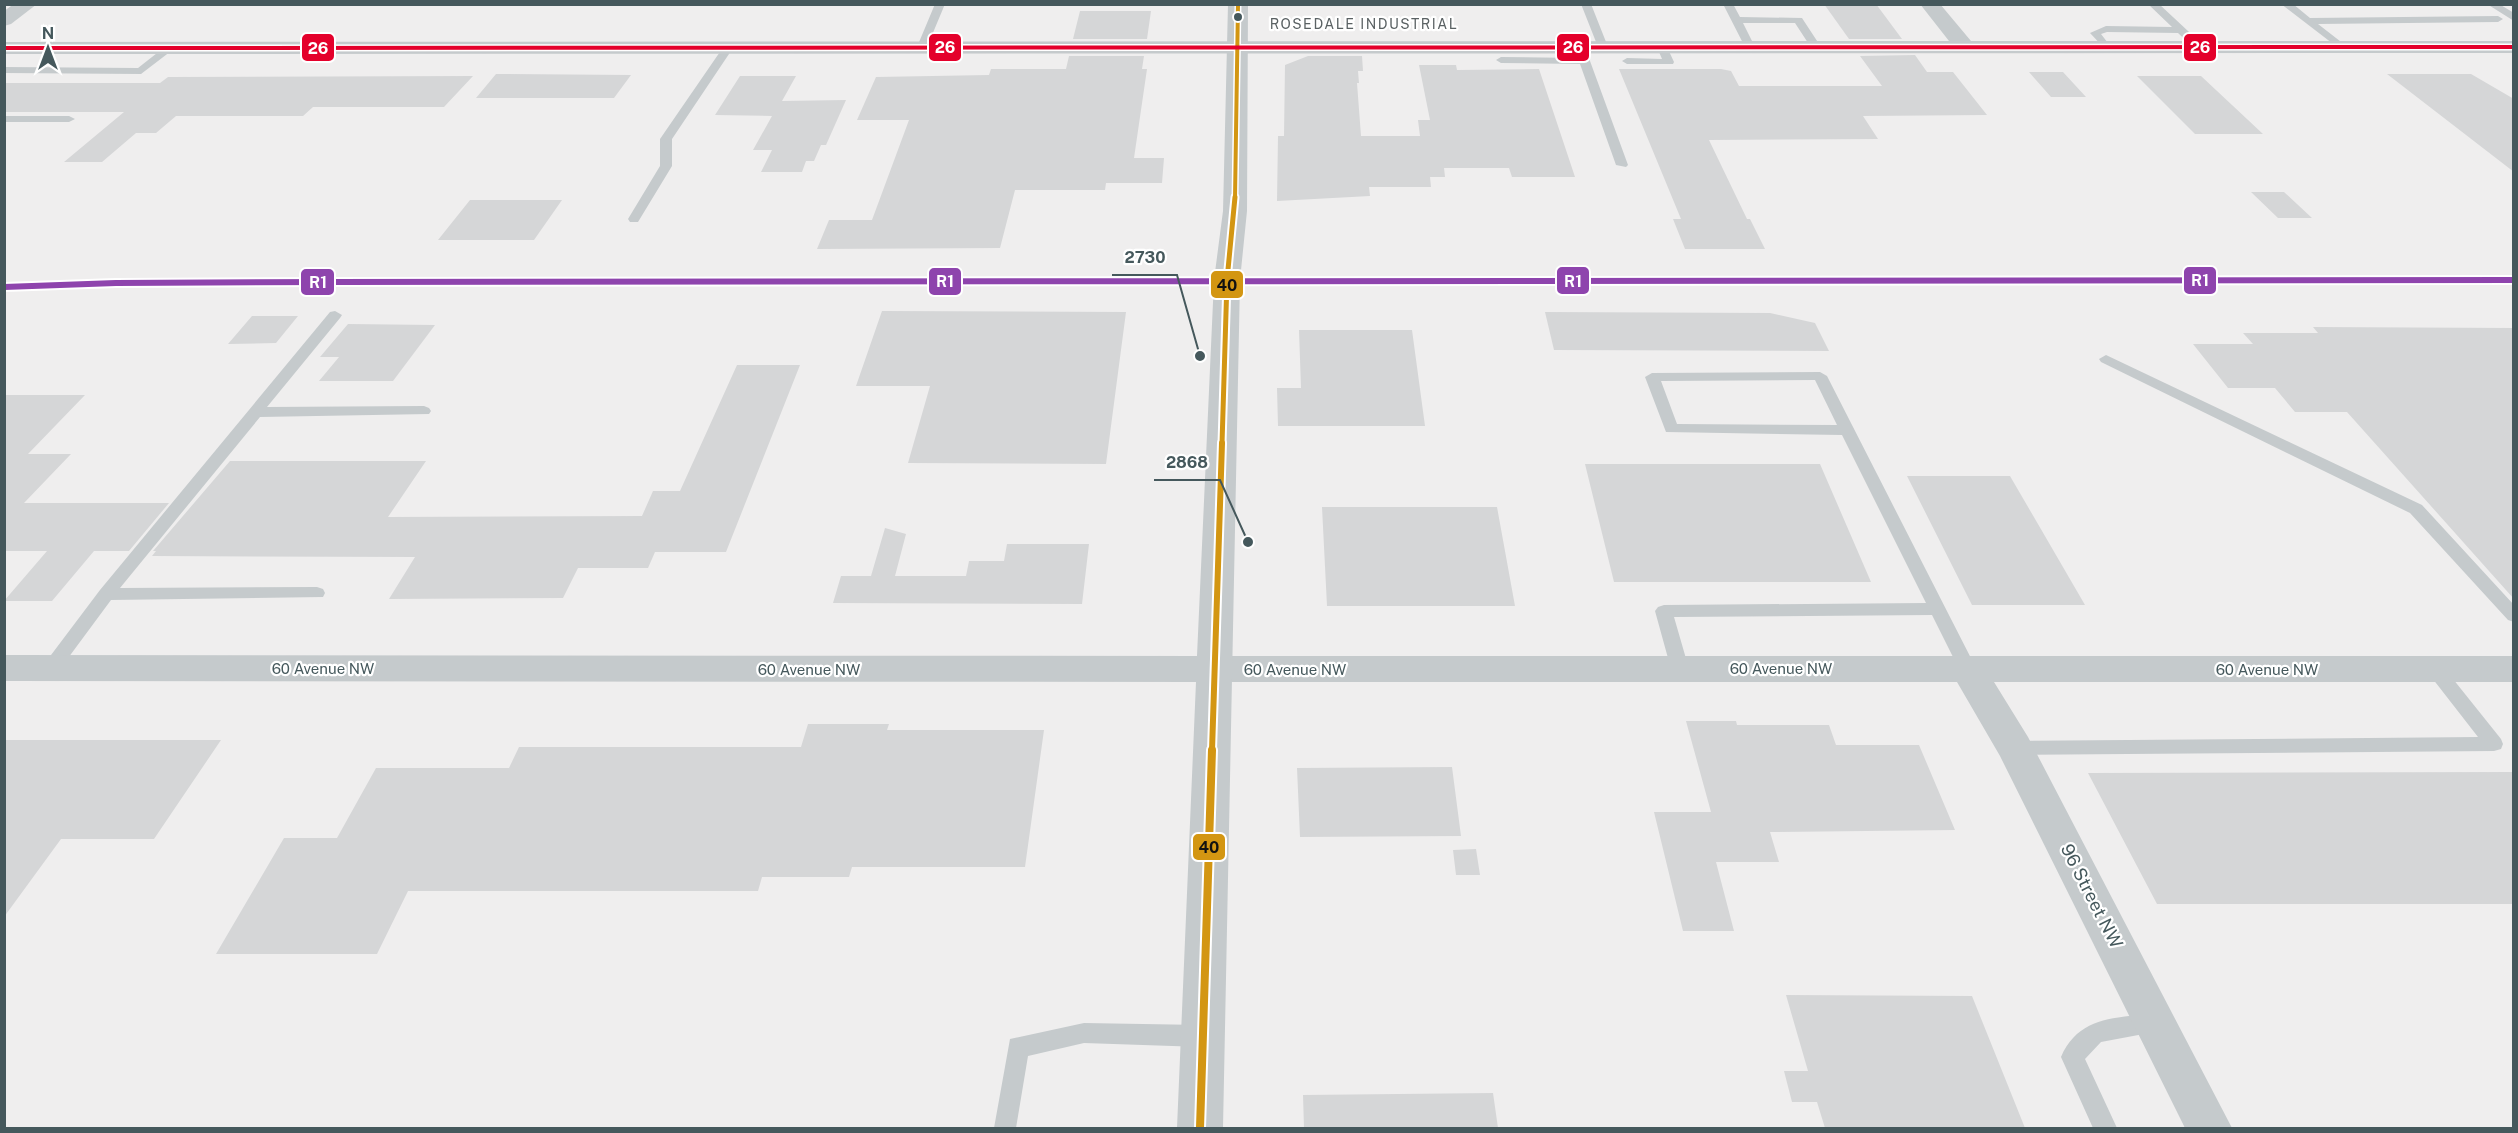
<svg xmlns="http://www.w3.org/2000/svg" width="2518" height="1133" font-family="'Public Sans',sans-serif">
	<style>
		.building { fill: #d5d6d7 }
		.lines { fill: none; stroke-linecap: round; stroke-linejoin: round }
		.service { fill: #c5cacc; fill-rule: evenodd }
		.minor { fill: #c5cacc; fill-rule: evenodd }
		.tertiary { fill: #c5cacc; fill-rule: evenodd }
		.secondary { fill: #c6cbcd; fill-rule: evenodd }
		.bus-1-far3-casing { stroke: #fff; stroke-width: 7 }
		.bus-1-far2-casing { stroke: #fff; stroke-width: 9 }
		.bus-1-far1-casing { stroke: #fff; stroke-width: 10 }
		.bus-1-casing { stroke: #fff; stroke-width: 12 }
		.bus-2-casing { stroke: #fff; stroke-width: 7 }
		.bus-1-far3 { stroke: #d39612; stroke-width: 4 }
		.bus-1-far2 { stroke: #d39612; stroke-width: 5 }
		.bus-1-far1 { stroke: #d39612; stroke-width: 6 }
		.bus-1 { stroke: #d39612; stroke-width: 8 }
		.bus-2 { stroke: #e4002b; stroke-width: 4 }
		.rail-1-casing { stroke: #fff; stroke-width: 10 }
		.rail-1 { stroke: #8e44ad; stroke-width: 6 }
		.bus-dot { fill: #45585c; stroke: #fff; stroke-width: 2 }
		.labels { text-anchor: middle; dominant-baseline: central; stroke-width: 4.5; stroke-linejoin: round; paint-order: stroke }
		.far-neighbourhood-label { font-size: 14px; letter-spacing: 1.5px; fill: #5a6163; stroke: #fff }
		.street-label { font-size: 15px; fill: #45585c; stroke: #fff }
		.near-street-label { font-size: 18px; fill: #45585c; stroke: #fff }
		.leader { fill: none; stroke: #45585c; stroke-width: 2 }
		.callout-dot { fill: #45585c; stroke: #fff; stroke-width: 2 }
		.callout-label { font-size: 16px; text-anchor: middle; font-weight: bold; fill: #45585c; stroke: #fff; stroke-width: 4.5; stroke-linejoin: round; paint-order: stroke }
		.line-badge { stroke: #fff; stroke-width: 2 }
		.badge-label { font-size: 16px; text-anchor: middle; font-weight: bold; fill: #fff }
		.pale-badge-label { font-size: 16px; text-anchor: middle; font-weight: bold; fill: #111 }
	</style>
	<rect width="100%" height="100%" fill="#efeeee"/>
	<!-- building -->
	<path class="building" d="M1824,4H1876L1902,39H1849Z
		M1080,11H1151L1147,39H1073Z
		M1915,55L1927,72H1953L1987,115L1863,116L1878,139L1709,140L1747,219H1750L1765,249H1685L1673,219H1681L1619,69H1721L1731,71L1739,86H1882L1860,56Z
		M1069,56H1144L1142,69H1147L1134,158H1164L1162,183H1106L1105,190H1015L1000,248L817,249L829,220H872L909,120H857L876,77L989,75L991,69H1066Z
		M1308,56H1362L1363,71H1358L1359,83H1357L1361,136H1420L1418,120H1430L1419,65H1456L1457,70L1539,69L1575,177H1512L1509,168H1444L1445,177H1430L1431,187H1369L1370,196L1277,201L1278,136H1284L1285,65Z
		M2029,72H2063L2086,97H2051Z
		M496,74L631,75L614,98H476Z
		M2387,74H2471L2514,99V172Z
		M473,76L444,107H313L303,116H176L156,133H136L102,162H64L124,112H4V83H160L168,77Z
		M740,76H796L782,101L846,100L826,145H821L814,161H806L802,172H761L772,150H753L772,116L715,115Z
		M2137,76H2201L2263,134H2195Z
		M2251,192H2284L2312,218H2278Z
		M470,200H562L534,240H438Z
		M882,311L1126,312L1106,464L908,463L930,386H856Z
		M1545,312L1770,313L1815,323L1829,351L1554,350Z
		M252,316H298L276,343L228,344Z
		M348,324L435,325L393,381H319L339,357H320Z
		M2313,327L2514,328V599L2347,412H2295L2275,388H2228L2193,344H2253L2243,333H2318Z
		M1299,330H1412L1425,426H1278L1277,388H1301Z
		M737,365H800L726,552H655L648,568H578L563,598L389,599L415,557L152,556L156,551H153L230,461H426L388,517L642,516L653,491H680Z
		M4,395H85L28,454H71L24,503H169L129,551H94L52,601H4L47,551H4Z
		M1585,464H1820L1871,582H1614Z
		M1907,476H2010L2085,605H1972Z
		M1322,507H1497L1515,606H1327Z
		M885,528L906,534L895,576H966L969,561H1004L1007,544H1089L1082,604L833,603L841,576H871Z
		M1686,721H1736L1737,725H1829L1836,745H1919L1955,830L1770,832L1779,862H1716L1734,931H1683L1654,812H1711Z
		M808,724H889L887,730H1044L1025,867H852L849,877H762L758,891H408L377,954H216L284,838H337L376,768H509L519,747H801Z
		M4,740H221L154,839H61L4,917Z
		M1452,767L1461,836L1300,837L1297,768Z
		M2514,772V904H2157L2088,773Z
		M1476,849L1480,875H1456L1453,850Z
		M1786,995L1972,996L2025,1128H1825L1817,1102H1792L1784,1071H1808Z
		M1493,1093L1498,1128H1304L1303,1095Z"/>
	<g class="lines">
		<!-- service -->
		<path class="service" d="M935,4H945L927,47L918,49L917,47Z
			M1581,4H1591L1608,47L1607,49L1598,47Z
			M1723,4H1733L1740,17L1802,18L1821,47L1812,49L1795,23H1743L1755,47L1746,49Z
			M2148,4H2159L2203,45V49H2195L2178,33L2107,32L2101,34L2111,47L2106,50L2090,33L2106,26L2172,27Z
			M2281,4H2293L2310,18L2498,16L2503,19L2498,22L2318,24L2345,45V49L2341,50Z
			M2487,4H2499L2514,13V21Z
			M1662,44L1667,47L1674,62L1673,64H1627L1622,61L1627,58L1662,59L1657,47Z
			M1575,45H1583L1590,61L1628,165L1626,167L1616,165L1580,64L1501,63L1496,60L1501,57L1578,58Z
			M166,46L175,48L141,74L4,73V67L138,68Z
			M724,46L733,48L672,139V166L638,222H630L628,219L660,166V139Z
			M4,116H69L75,119L69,122H4Z
			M335,311L342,315L340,318L267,407L424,406L429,408L431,411L429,414L260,417L120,588L317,587L323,589L325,593L323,597L111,600L57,673H45L42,668L45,663L100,590L330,312Z
			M2106,355L2422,505L2514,605V622L2508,620L2410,513L2101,362L2099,359Z
			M1820,372L1827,376L1976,668L1973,673H1961L1932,615L1674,617L1689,669L1686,674H1674L1671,669L1655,611L1658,607L1664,605L1926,603L1842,435L1666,432L1645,377L1652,373ZM1815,380L1837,425L1677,424L1661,381Z
			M2435,662L2441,664L2501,739L2503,744L2501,749L2494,751L2015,755L2008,753L2006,748L2008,743L2015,741L2478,737L2429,674L2426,669L2429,664Z
			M2157,1013L2165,1016L2168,1023L2165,1030L2101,1042L2085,1059L2117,1128H2093L2061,1057C2079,1015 2118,1018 2157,1013Z
			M1084,1023L1202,1025L1210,1029L1213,1036L1210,1043L1202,1047L1084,1043L1028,1056L1016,1128H994L1010,1039Z"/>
		<!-- minor -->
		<path class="minor" d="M1920,4H1940L1971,41H2514V53L4,54V42L1949,41Z
			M1213,656H2514V682H1994L2028,737L2232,1128H2185L2000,756L1957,682H1213L1200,679L1195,669L1200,659Z"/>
		<!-- tertiary -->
		<path class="tertiary" d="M1228,4H1248L1247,211L1240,280L1223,1128H1177L1196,682L4,681V655L1197,656L1214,280L1223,211Z"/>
		<!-- secondary -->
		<path class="secondary" d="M14,4H37L11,24L4,26V11Z"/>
		<defs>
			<path id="bus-1-far3" d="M1235,198L1238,4"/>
			<path id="bus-1-far2" d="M1222,444L1227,280L1235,197"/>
			<path id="bus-1-far1" d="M1212,751L1222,443"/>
			<path id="bus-1" d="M1200,1128L1212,750"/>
			<path id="bus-2" d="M4,48L2514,47"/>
		</defs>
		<!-- bus-1-far3 casing -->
		<use href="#bus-1-far3" class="bus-1-far3-casing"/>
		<!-- bus-1-far2 casing -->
		<use href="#bus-1-far2" class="bus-1-far2-casing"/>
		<!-- bus-1-far1 casing -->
		<use href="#bus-1-far1" class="bus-1-far1-casing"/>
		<!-- bus-1 casing -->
		<use href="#bus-1" class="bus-1-casing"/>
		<!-- bus-2 casing -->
		<use href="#bus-2" class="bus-2-casing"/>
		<!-- bus-1-far3 -->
		<use href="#bus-1-far3" class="bus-1-far3"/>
		<!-- bus-1-far2 -->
		<use href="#bus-1-far2" class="bus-1-far2"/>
		<!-- bus-1-far1 -->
		<use href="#bus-1-far1" class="bus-1-far1"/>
		<!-- bus-1 -->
		<use href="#bus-1" class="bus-1"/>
		<!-- bus-2 -->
		<use href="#bus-2" class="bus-2"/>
		<defs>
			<path id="rail-1" d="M4,287L116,283L335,282L2514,280"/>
		</defs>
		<!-- rail-1 casing -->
		<use href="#rail-1" class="rail-1-casing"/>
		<!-- rail-1 -->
		<use href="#rail-1" class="rail-1"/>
	</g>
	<!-- markers -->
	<circle class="bus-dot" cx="1238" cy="17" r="5"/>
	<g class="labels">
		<!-- far-neighbourhood labels -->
		<g class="far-neighbourhood-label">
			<text x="1364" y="24">ROSEDALE INDUSTRIAL</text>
		</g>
		<!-- street labels -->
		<g class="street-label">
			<text x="323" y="668">60 Avenue NW</text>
			<text x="1781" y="668">60 Avenue NW</text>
			<text x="809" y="669">60 Avenue NW</text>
			<text x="1295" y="669">60 Avenue NW</text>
			<text x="2267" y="669">60 Avenue NW</text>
		</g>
		<!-- near-street labels -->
		<g class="near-street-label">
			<text transform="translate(2092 896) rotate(63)">96 Street NW</text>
		</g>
	</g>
	<!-- callouts -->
	<path class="leader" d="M1200 356L1177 275H1112M1248 542L1220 480H1154"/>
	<g class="callout-dot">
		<circle cx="1200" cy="356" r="6"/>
		<circle cx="1248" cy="542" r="6"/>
	</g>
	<g class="callout-label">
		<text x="1145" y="263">2730</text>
		<text x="1187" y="468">2868</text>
	</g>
	<g class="line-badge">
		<rect x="2183" y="33" width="34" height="29" rx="6" fill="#e4002b"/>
		<rect x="1556" y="33" width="34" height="29" rx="6" fill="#e4002b"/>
		<rect x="928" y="33" width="34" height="29" rx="6" fill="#e4002b"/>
		<rect x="301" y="33" width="34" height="29" rx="6" fill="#e4002b"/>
		<rect x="2183" y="266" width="34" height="29" rx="6" fill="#8e44ad"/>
		<rect x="1556" y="266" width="34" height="29" rx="6" fill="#8e44ad"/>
		<rect x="928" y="267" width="34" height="29" rx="6" fill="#8e44ad"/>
		<rect x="300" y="268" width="35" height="28" rx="6" fill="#8e44ad"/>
		<rect x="1210" y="270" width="34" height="29" rx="6" fill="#d39612"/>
		<rect x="1192" y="833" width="34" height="28" rx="6" fill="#d39612"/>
	</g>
	<g class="badge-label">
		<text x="2200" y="53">26</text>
		<text x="1573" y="53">26</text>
		<text x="945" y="53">26</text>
		<text x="318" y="54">26</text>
		<text x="2200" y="286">R1</text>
		<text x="1573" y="287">R1</text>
		<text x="945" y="287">R1</text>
		<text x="318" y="288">R1</text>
	</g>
	<g class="pale-badge-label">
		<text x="1227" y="291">40</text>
		<text x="1209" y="853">40</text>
	</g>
	<!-- border -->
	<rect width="2518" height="1133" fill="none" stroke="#45585c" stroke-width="12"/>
	<!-- north arrow -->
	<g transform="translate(48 48)" stroke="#ffffff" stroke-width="4.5" paint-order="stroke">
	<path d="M0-4.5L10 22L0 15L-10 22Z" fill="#45585c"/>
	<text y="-9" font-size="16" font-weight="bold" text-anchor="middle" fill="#45585c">N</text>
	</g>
</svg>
